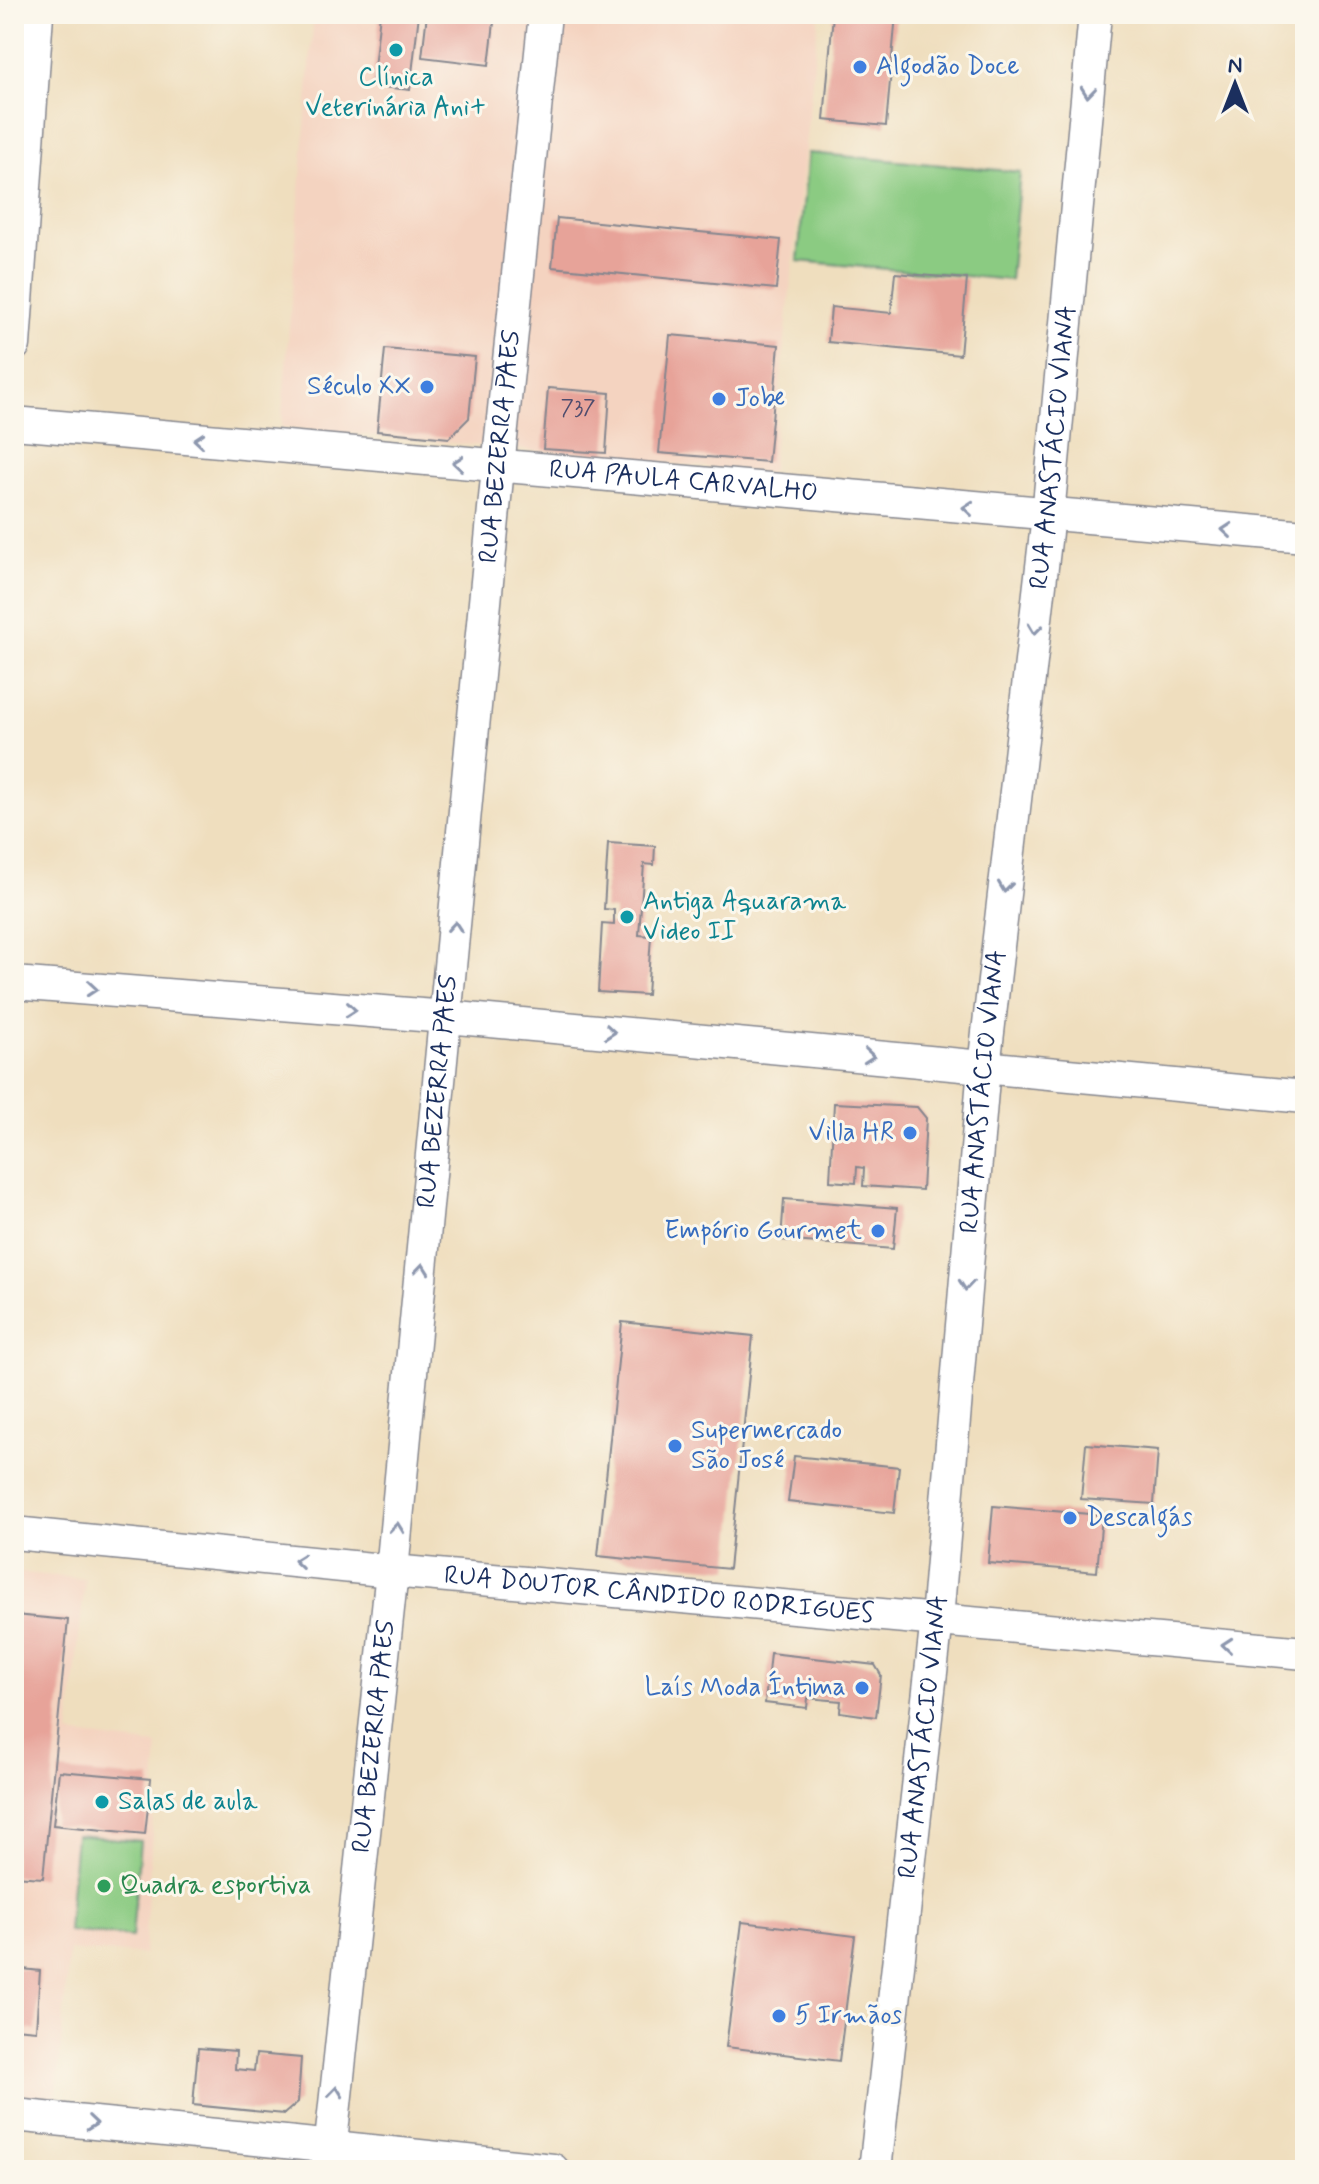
<svg xmlns="http://www.w3.org/2000/svg" width="1319" height="2184" font-family="Mynerve,sans-serif">
	<style>
		.built { fill: #f4d3c0 }
		.green { fill: #8bcb82; stroke: #537d70; stroke-width: 2 }
		.building { fill: #e7a399 }
		.lines { fill: none; stroke-linecap: round; stroke-linejoin: round }
		.minor-casing { stroke: #85868e; stroke-width: 35 }
		.minor { stroke: #fff; stroke-width: 32 }
		.oneway { stroke: #8d97ae }
		.culture-dot { fill: #0f9aa8; stroke: #fbf7ec; stroke-width: 3 }
		.shop-dot { fill: #3f7fe0; stroke: #fbf7ec; stroke-width: 3 }
		.leisure-dot { fill: #2e9e5b; stroke: #fbf7ec; stroke-width: 3 }
		.labels { text-anchor: middle; dominant-baseline: central; stroke-width: 6; stroke-linejoin: round; paint-order: stroke }
		.number-label { font-size: 22px; fill: #4e4c6d }
		.shop-label { font-size: 26px; fill: #366cbe; stroke: #fbf7ec; text-anchor: start }
		.culture-label { font-size: 26px; fill: #0d838f; stroke: #fbf7ec; text-anchor: start }
		.street-label { font-size: 26px; fill: #1b2f5e; stroke: #fbf7ec }
		.leisure-label { font-size: 26px; fill: #27864d; stroke: #fbf7ec; text-anchor: start }
	</style>
	<rect width="100%" height="100%" fill="#fbf7ec"/>
	<filter id="ink" filterUnits="userSpaceOnUse"><feTurbulence type="fractalNoise" baseFrequency=".0125" numOctaves="2"/><feDisplacementMap in="SourceGraphic" scale="16" xChannelSelector="R" yChannelSelector="G"/><feConvolveMatrix kernelMatrix="1 2 1 2 8 2 1 2 1" color-interpolation-filters="sRGB"/></filter>
	<filter id="wash" filterUnits="userSpaceOnUse"><feTurbulence type="fractalNoise" baseFrequency=".006" numOctaves="4" result="noise"/><feDisplacementMap in="SourceGraphic" scale="32" xChannelSelector="R" yChannelSelector="G"/><feGaussianBlur stdDeviation="1.8" result="paint"/><feColorMatrix in="noise" values="0 0 0 0 0 0 0 0 0 0 0 0 0 0 0 0 0 1.4 0 .05"/><feComposite in="paint" operator="in"/></filter>
	<g filter="url(#wash)">
		<rect width="100%" height="100%" fill="#efdebe"/>
		<!-- built -->
		<path class="built" d="M314,14H819L771,473L281,427Z
			M14,1572L85,1579L69,1734L158,1745L144,1954L69,1951L56,2102L14,2097Z"/>
		<!-- green -->
		<path class="green" d="M808,153L1020,172L1010,280L798,261Z
			M76,1835L140,1841L132,1937L68,1931Z"/>
		<g id="blocks">
			<!-- building -->
			<path class="building" d="M380,14H419L410,90L372,86Z
				M427,14H495L489,65L422,57Z
				M833,14H896L886,126L824,120Z
				M557,218L781,240L776,289L552,267Z
				M895,273L967,279L960,355L828,342L831,307L891,313Z
				M670,335L779,345L768,462L659,453Z
				M385,349L475,357L469,418L449,438L377,431Z
				M548,388L610,393L606,453L543,449Z
				M608,843L655,846L654,865L644,864L639,935L651,936L647,995L598,992L602,924L614,925V910L604,909Z
				M834,1103L917,1107L926,1118L922,1190L863,1186L864,1168L857,1167L856,1183L830,1181Z
				M784,1199L897,1208L893,1249L781,1240Z
				M622,1322L753,1336L729,1569L598,1556Z
				M1086,1444L1158,1450L1154,1504L1081,1499Z
				M794,1456L899,1467L894,1513L788,1502Z
				M993,1506L1102,1515L1097,1572L988,1563Z
				M14,1615L68,1620L43,1878L14,1876Z
				M770,1653L875,1665L881,1675L876,1717L840,1712L841,1701L808,1698L807,1708L765,1703Z
				M59,1771L151,1779L145,1834L53,1825Z
				M742,1922L855,1936L839,2061L726,2047Z
				M14,1968L40,1971L36,2030L14,2028Z
				M198,2048L236,2051L235,2069L254,2071L256,2054L301,2058L298,2102L284,2114L193,2105Z"/>
		</g>
	</g>
	<g filter="url(#ink)">
		<use href="#blocks" fill-opacity="0" stroke="#85868e" stroke-width="2"/>
		<g class="lines">
			<defs>
				<g id="minor">
					<path d="M14,345L37,14"/>
					<path id="s1" d="M14,423L1305,536"/>
					<path d="M14,983L447,1017L1305,1097"/>
					<path id="s2" d="M14,1533L392,1571L1305,1653"/>
					<path d="M14,2115C194,2133 373,2150 553,2170"/>
					<path id="s3" d="M328,2170L392,1571L498,467L545,14"/>
					<path id="s4" d="M875,2170L937,1619L984,1067L1048,515L1095,14"/>
				</g>
			</defs>
			<!-- minor casing -->
			<use href="#minor" class="minor-casing"/>
			<!-- minor -->
			<use href="#minor" class="minor"/>
		</g>
		<!-- one-way arrows -->
		<defs><path id="oneway-chevron" d="M-2-3.5L2.5 0L-2 3.5" fill="none" stroke-width="1.6" stroke-linecap="round" stroke-linejoin="round" transform="scale(2)"/></defs>
		<g class="oneway">
			<use href="#oneway-chevron" transform="translate(1088 92) rotate(96)"/>
			<use href="#oneway-chevron" transform="translate(199 440) rotate(-175)"/>
			<use href="#oneway-chevron" transform="translate(458 463) rotate(-175)"/>
			<use href="#oneway-chevron" transform="translate(968 508) rotate(-175)"/>
			<use href="#oneway-chevron" transform="translate(1227 530) rotate(-175)"/>
			<use href="#oneway-chevron" transform="translate(1035 629) rotate(97)"/>
			<use href="#oneway-chevron" transform="translate(1005 887) rotate(97)"/>
			<use href="#oneway-chevron" transform="translate(455 927) rotate(-85)"/>
			<use href="#oneway-chevron" transform="translate(92 989) rotate(5)"/>
			<use href="#oneway-chevron" transform="translate(351 1010) rotate(5)"/>
			<use href="#oneway-chevron" transform="translate(610 1032) rotate(5)"/>
			<use href="#oneway-chevron" transform="translate(869 1056) rotate(5)"/>
			<use href="#oneway-chevron" transform="translate(422 1269) rotate(-84)"/>
			<use href="#oneway-chevron" transform="translate(966 1285) rotate(95)"/>
			<use href="#oneway-chevron" transform="translate(397 1528) rotate(-84)"/>
			<use href="#oneway-chevron" transform="translate(299 1561) rotate(-174)"/>
			<use href="#oneway-chevron" transform="translate(1227 1645) rotate(-175)"/>
			<use href="#oneway-chevron" transform="translate(336 2092) rotate(-84)"/>
			<use href="#oneway-chevron" transform="translate(92 2123) rotate(6)"/>
		</g>
	</g>
	<!-- markers -->
	<g class="culture-dot">
		<circle cx="396" cy="50" r="8"/>
		<circle cx="627" cy="917" r="8"/>
		<circle cx="102" cy="1802" r="8"/>
	</g>
	<g class="shop-dot">
		<circle cx="860" cy="67" r="8"/>
		<circle cx="427" cy="387" r="8"/>
		<circle cx="719" cy="399" r="8"/>
		<circle cx="910" cy="1133" r="8"/>
		<circle cx="878" cy="1231" r="8"/>
		<circle cx="675" cy="1446" r="8"/>
		<circle cx="1070" cy="1518" r="8"/>
		<circle cx="862" cy="1688" r="8"/>
		<circle cx="779" cy="2016" r="8"/>
	</g>
	<circle class="leisure-dot" cx="104" cy="1886" r="8"/>
	<g class="labels">
		<!-- number labels -->
		<g class="number-label">
			<text x="578" y="409">737</text>
		</g>
		<!-- shop labels -->
		<g class="shop-label">
			<text x="876" y="67">Algodão Doce</text>
			<text x="411" y="387" text-anchor="end">Século XX</text>
			<text x="735" y="399">Jobe</text>
			<text x="894" y="1133" text-anchor="end">Villa HR</text>
			<text x="862" y="1231" text-anchor="end">Empório Gourmet</text>
			<text x="691" y="1431">Supermercado<tspan x="691" dy="30">São José</tspan></text>
			<text x="1086" y="1518">Descalgás</text>
			<text x="846" y="1688" text-anchor="end">Laís Moda Íntima</text>
			<text x="795" y="2016">5 Irmãos</text>
		</g>
		<!-- culture labels -->
		<g class="culture-label">
			<text x="396" y="78" text-anchor="middle">Clínica<tspan x="396" dy="30">Veterinária Ani+</tspan></text>
			<text x="643" y="902">Antiga Aquarama<tspan x="643" dy="30">Video II</tspan></text>
			<text x="118" y="1802">Salas de aula</text>
		</g>
		<!-- street labels -->
		<g class="street-label">
			<text stroke="none"><textPath href="#s3" startOffset="1732">RUA BEZERRA PAES</textPath></text>
			<text stroke="none"><textPath href="#s4" startOffset="1732">RUA ANASTÁCIO VIANA</textPath></text>
			<text stroke="none"><textPath href="#s1" startOffset="672">RUA PAULA CARVALHO</textPath></text>
			<text stroke="none"><textPath href="#s3" startOffset="1084">RUA BEZERRA PAES</textPath></text>
			<text stroke="none"><textPath href="#s4" startOffset="1084">RUA ANASTÁCIO VIANA</textPath></text>
			<text stroke="none"><textPath href="#s2" startOffset="648">RUA DOUTOR CÂNDIDO RODRIGUES</textPath></text>
			<text stroke="none"><textPath href="#s3" startOffset="436">RUA BEZERRA PAES</textPath></text>
			<text stroke="none"><textPath href="#s4" startOffset="436">RUA ANASTÁCIO VIANA</textPath></text>
		</g>
		<!-- leisure labels -->
		<g class="leisure-label">
			<text x="120" y="1886">Quadra esportiva</text>
		</g>
	</g>
	<!-- margin -->
	<rect width="1319" height="2184" fill="none" stroke="#fbf7ec" stroke-width="48"/>
	<!-- north arrow -->
	<g transform="translate(1235 84)" stroke="#fbf7ec" stroke-width="6" paint-order="stroke">
	<path d="M0-6L14 30L0 20L-14 30Z" fill="#1b2f5e"/>
	<text y="-12" font-size="22" font-weight="bold" text-anchor="middle" fill="#1b2f5e">N</text>
	</g>
</svg>
